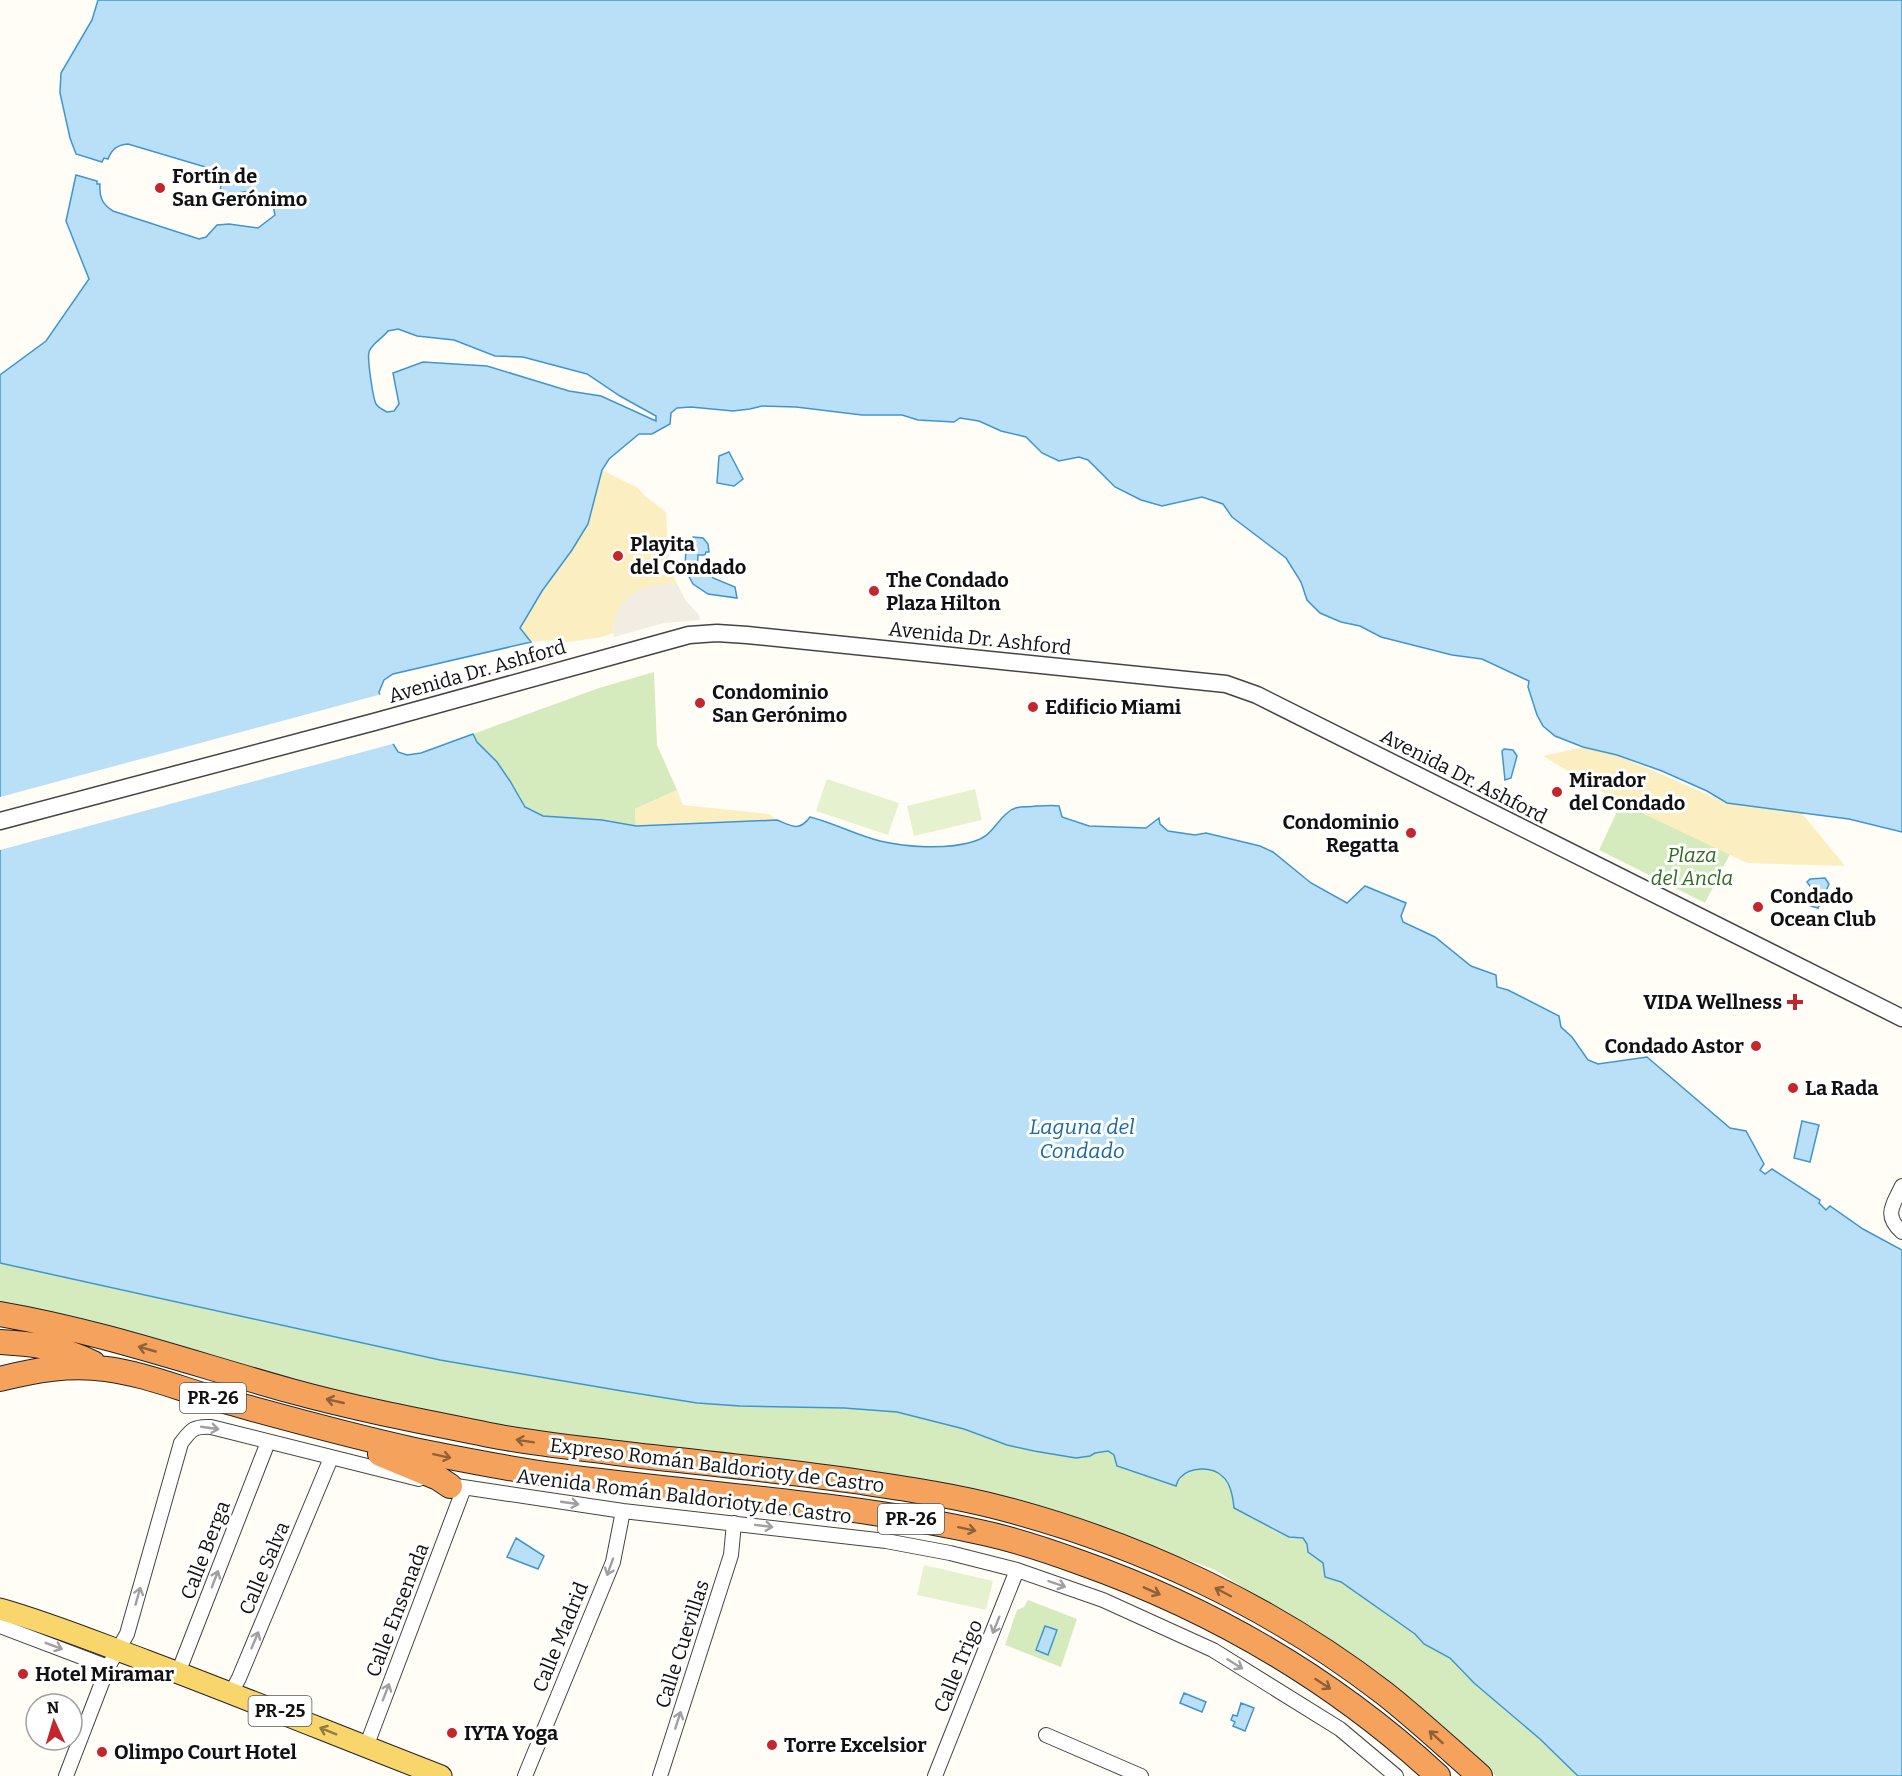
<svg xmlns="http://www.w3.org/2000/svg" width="1902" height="1776" font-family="Bitter,serif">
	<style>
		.green { fill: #d5ebbd }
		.sand { fill: #fbeec1 }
		.pitch { fill: #e6f2cf }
		.plaza { fill: #f1ede2 }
		.water { fill: #b9e0f7; stroke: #3f96cf; stroke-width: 1.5; fill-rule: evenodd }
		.pier { fill: #fffdf5 }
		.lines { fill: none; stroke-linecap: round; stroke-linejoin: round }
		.minor-casing { stroke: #444; stroke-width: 16 }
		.tertiary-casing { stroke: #444; stroke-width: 19 }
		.primary-casing { stroke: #222; stroke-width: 23 }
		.motorway-casing { stroke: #222; stroke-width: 26 }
		.minor { stroke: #fff; stroke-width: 14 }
		.tertiary { stroke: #fff; stroke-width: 16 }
		.primary { stroke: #f9d66b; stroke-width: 21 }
		.motorway { stroke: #f5a25d; stroke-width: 24 }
		.oneway { stroke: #8e613b }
		.oneway2 { stroke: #a0a0a0 }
		.oneway3 { stroke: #917d42 }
		.poi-dot { fill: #c4262e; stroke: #fff; stroke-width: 2 }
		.labels { text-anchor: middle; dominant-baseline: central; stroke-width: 6; stroke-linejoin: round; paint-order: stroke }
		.shield { fill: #fff; stroke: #585858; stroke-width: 1.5 }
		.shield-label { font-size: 18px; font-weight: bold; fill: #111 }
		.poi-label { font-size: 20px; font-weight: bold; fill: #111; stroke: #fff; text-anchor: start }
		.street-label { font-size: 20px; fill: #111; stroke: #fff }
		.park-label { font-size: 20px; font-style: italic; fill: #2f6b1f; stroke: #fff }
		.water-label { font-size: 21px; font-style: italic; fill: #1768a6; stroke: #fff }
	</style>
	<rect width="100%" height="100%" fill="#fffdf5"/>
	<!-- green -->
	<path class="green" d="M654,672L657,745L677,790L635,809L636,826L602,820L543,816L525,807L510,781L497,762L477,742L473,734L599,688Z
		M1621,803L1730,854L1705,903L1599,850Z
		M0,1263L270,1322L622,1391L697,1403L740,1406L844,1408L897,1412L964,1429L1007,1445L1034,1451L1076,1458L1090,1456L1095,1453L1108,1451L1114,1455L1116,1461L1175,1486L1181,1477L1190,1472L1206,1468L1222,1475L1232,1493L1289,1537L1303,1538L1307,1544L1308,1553L1323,1563L1325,1577L1341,1582L1415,1634L1424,1644L1450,1658L1474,1683L1540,1739L1578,1776H1496L1424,1710L1323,1637L1215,1570L1114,1532L523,1431L395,1407L0,1306Z
		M1028,1600L1077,1619L1061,1667L1005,1645L1017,1610L1024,1607Z"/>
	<!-- sand -->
	<path class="sand" d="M602,470L638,488L645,496L666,512L669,562L677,584L651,586L616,615L613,633L602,637L561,643L557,640L531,642L520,629L542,591L572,550L588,524Z
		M1583,747L1617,755L1727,803L1801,812L1845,866L1747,863L1621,803L1543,756Z
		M677,790L683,805L769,814L777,820L636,826L635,809Z"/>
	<!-- pitch -->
	<path class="pitch" d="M827,779L899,803L888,835L816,811Z
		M975,789L982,820L914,836L907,806Z
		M924,1565L993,1581L986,1610L917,1595Z"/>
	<!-- plaza -->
	<path class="plaza" d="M666,584H677L686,601L699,615L700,620L664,623L614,637L613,633L616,615L623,602L636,591L651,586Z"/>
	<!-- water -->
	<path class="water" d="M98,0H1902V832L1849,819L1727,803L1707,791L1662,771L1617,755L1583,747L1555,736L1543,726L1537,715L1528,687L1529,681L1482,659L1452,655L1381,637L1360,626L1341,622L1320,613L1307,600L1301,582L1286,558L1232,517L1223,504L1202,497L1162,506L1141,500L1115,487L1088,460L1079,457L1059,461L1042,453L1026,437L1001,431L979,421L960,418L954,422L918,420L902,415H862L796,407L762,406L750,409L733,411L691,407L677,408L671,413L670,424L652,434H639L609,459L602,470L588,524L572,550L542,591L520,628L531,642L393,674L384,680L379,692L388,719L392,742L398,752L407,755L421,753L473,734L477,742L497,762L510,781L525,807L543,816L602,820L636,826L777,820C792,826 799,832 810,817C834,823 856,835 880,841C906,847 945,850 972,842C992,836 993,826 1006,814C1016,804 1025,808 1036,806C1045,806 1051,805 1059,806L1062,817L1089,826L1146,828L1159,818L1160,824L1168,831L1195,835L1206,833L1260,846L1273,852L1311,883L1347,903L1365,886L1406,903L1401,916L1403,922L1435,937L1471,966L1496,975L1497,987L1508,990L1559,1016L1561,1027L1572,1037L1588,1060L1598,1064L1647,1057L1730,1128L1746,1131L1764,1164L1760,1170L1765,1174L1772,1169L1820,1200L1819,1203L1826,1210L1830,1206L1863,1229L1902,1250V1776H1578L1540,1739L1474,1683L1450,1658L1424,1644L1415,1634L1341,1582L1325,1577L1323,1563L1308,1552L1307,1544L1303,1538L1289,1537L1234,1508C1233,1497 1231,1483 1222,1476C1212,1466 1190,1467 1181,1477C1178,1479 1177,1483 1176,1486L1117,1466L1114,1455L1108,1451L1095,1453L1090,1456L1076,1458L1034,1451L1007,1445L964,1429L897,1412L844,1408L740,1406L697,1403L622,1391L440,1360L0,1263V375L46,341L89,279L66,221L76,175L97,181V184H100C99,197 102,204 113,211L199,239L206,237L217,225L229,224L258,228L275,215L272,200L249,191L227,195L220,192L222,176L212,169L128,144C117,145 112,149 108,159L104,158L102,162L76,154L70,138L60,93L61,73L92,20ZM398,329L417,336L454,340L495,356L523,357L587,374L620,396L656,416V421L601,396L569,391L487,366L423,362L393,373L399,404L394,411L387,412C383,410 379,408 376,404C373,398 367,358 369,352C371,344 383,338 388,331Z
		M729,452L743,479L734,486L717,483L719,456Z
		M693,537L703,538L708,544L709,552H706L705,555H698L697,572L710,574L713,578L735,587L737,598L708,594L693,584L685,569L686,546Z
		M1504,749L1513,750L1517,756L1511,778L1505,780L1502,751Z
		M1825,878L1829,884L1818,908L1811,906L1807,901L1813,890L1807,882L1810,879Z
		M1802,1121L1819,1125L1810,1162L1794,1158Z
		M516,1538L544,1556L538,1569L507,1557Z
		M1045,1626L1057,1630L1048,1655L1036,1650Z
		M1184,1693L1206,1702L1202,1712L1180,1703Z
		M1241,1703L1254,1708L1245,1731L1233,1726L1235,1722L1231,1720L1233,1715L1237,1716Z"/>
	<!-- pier -->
	<path class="pier" d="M382,694L396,743L0,850V797Z"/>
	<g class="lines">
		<defs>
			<path id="minor" d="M1902,1186C1893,1205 1883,1215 1902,1232
				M443,1484L623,1511L886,1541L950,1553L1017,1570L1103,1600L1213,1650L1340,1729L1396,1776
				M0,1626L108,1667
				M178,1673L268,1442
				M231,1693L239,1678L331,1458
				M1046,1735L1141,1776
				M366,1747L464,1488
				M66,1776L108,1667L127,1634L181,1443C191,1430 193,1426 211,1427L419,1479
				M525,1776L613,1562L623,1511
				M660,1776L731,1555L734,1523
				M935,1776L1017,1570"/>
			<path id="tertiary" d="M0,821L374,722L689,635L717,633L747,635L1226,684L1257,695L1902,1018"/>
			<path id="primary" d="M0,1609C50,1623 98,1643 147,1661C245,1698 343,1738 441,1776"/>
			<path id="motorway" d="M0,1314C99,1331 194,1364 291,1391C360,1410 430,1423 500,1437C539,1444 578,1448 617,1453C699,1463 780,1470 861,1482C908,1489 956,1496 1001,1508C1139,1544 1271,1606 1384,1693C1417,1719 1448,1748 1480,1776
				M0,1342C36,1344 60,1347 93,1363
				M0,1379C35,1370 70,1364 106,1369C146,1374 185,1391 224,1401C290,1419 357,1438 424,1452C469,1461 514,1470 560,1476C701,1495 845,1502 984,1533C1016,1540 1049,1551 1079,1562C1212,1609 1335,1681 1438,1776
				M380,1454L438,1478L450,1486"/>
		</defs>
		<!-- minor casing -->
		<use href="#minor" class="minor-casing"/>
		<!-- tertiary casing -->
		<use href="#tertiary" class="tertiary-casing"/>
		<!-- primary casing -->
		<use href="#primary" class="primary-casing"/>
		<!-- motorway casing -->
		<use href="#motorway" class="motorway-casing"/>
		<!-- minor -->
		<use href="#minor" class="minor"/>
		<!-- tertiary -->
		<use href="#tertiary" class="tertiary"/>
		<!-- primary -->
		<use href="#primary" class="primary"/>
		<!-- motorway -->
		<use href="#motorway" class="motorway"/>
	</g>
	<!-- one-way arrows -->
	<defs><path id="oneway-shaft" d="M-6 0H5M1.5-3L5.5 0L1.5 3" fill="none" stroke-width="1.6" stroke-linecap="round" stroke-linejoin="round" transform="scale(1.5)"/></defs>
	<g class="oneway">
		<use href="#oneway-shaft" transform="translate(147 1349) rotate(-164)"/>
		<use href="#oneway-shaft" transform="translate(335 1401) rotate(-167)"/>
		<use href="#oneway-shaft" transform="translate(525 1441) rotate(-171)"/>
		<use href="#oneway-shaft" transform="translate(442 1456) rotate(12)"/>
		<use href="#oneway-shaft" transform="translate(967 1529) rotate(12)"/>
		<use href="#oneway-shaft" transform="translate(1152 1591) rotate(24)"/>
		<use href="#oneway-shaft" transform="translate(1223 1592) rotate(-152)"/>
		<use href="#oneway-shaft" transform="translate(1323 1684) rotate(33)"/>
		<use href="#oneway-shaft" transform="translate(1436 1737) rotate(-138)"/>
	</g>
	<g class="oneway2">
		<use href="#oneway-shaft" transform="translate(210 1428) rotate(8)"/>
		<use href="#oneway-shaft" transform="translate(570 1503) rotate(8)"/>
		<use href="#oneway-shaft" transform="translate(764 1526) rotate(7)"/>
		<use href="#oneway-shaft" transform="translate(610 1567) rotate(110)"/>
		<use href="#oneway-shaft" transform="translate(215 1579) rotate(-69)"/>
		<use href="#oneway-shaft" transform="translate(1057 1584) rotate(19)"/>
		<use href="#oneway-shaft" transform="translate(138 1596) rotate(-74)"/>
		<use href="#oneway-shaft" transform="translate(996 1625) rotate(112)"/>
		<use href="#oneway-shaft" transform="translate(255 1640) rotate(-67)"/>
		<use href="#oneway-shaft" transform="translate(54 1646) rotate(21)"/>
		<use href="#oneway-shaft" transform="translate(1235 1664) rotate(32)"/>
		<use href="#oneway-shaft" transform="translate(386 1692) rotate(-69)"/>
		<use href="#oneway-shaft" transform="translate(678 1720) rotate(-72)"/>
	</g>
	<use class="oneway3" href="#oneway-shaft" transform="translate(328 1731) rotate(-158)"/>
	<!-- markers -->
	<g class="poi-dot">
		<circle cx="160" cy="188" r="6"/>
		<circle cx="618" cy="556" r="6"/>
		<circle cx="874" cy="591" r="6"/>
		<circle cx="700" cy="703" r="6"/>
		<circle cx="1033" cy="707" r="6"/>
		<circle cx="1557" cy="792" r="6"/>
		<circle cx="1411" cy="833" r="6"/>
		<circle cx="1758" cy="907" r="6"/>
		<path d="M1792 993h6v6h6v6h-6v6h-6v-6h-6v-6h6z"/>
		<circle cx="1756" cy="1046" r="6"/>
		<circle cx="1793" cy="1088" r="6"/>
		<circle cx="23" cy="1674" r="6"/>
		<circle cx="452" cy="1733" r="6"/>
		<circle cx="772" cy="1745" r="6"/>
		<circle cx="102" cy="1752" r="6"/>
	</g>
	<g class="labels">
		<!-- shield labels -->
		<g class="shield">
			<rect x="180" y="1383" width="66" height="30" rx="4.5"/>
			<rect x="878" y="1504" width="66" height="30" rx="4.5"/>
			<rect x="248.5" y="1696" width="63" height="30" rx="4.5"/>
		</g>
		<g class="shield-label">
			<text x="213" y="1398">PR-26</text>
			<text x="911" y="1519">PR-26</text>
			<text x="280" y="1711">PR-25</text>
		</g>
		<!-- poi labels -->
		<g class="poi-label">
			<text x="172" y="176">Fortín de<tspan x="172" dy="23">San Gerónimo</tspan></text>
			<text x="630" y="544">Playita<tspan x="630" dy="23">del Condado</tspan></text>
			<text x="886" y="580">The Condado<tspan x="886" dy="23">Plaza Hilton</tspan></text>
			<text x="712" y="692">Condominio<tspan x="712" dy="23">San Gerónimo</tspan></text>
			<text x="1045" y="707">Edificio Miami</text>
			<text x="1569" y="780">Mirador<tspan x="1569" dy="23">del Condado</tspan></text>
			<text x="1399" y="822" text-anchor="end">Condominio<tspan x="1399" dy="23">Regatta</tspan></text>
			<text x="1770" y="896">Condado<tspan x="1770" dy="23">Ocean Club</tspan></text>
			<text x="1782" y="1002" text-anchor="end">VIDA Wellness</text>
			<text x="1744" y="1046" text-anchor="end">Condado Astor</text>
			<text x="1805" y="1088">La Rada</text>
			<text x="35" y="1674">Hotel Miramar</text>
			<text x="464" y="1733">IYTA Yoga</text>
			<text x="784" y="1745">Torre Excelsior</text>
			<text x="114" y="1752">Olimpo Court Hotel</text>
		</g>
		<!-- street labels -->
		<g class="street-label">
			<text transform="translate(980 638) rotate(6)">Avenida Dr. Ashford</text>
			<text transform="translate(477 671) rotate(-16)">Avenida Dr. Ashford</text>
			<text transform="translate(1464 776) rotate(27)">Avenida Dr. Ashford</text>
			<text transform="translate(717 1465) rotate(7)">Expreso Román Baldorioty de Castro</text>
			<text transform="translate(684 1496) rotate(7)">Avenida Román Baldorioty de Castro</text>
			<text transform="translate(205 1550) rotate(-69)">Calle Berga</text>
			<text transform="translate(264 1568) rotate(-67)">Calle Salva</text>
			<text transform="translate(397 1610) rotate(-69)">Calle Ensenada</text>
			<text transform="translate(560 1637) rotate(-68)">Calle Madrid</text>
			<text transform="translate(682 1644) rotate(-72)">Calle Cuevillas</text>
			<text transform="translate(958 1666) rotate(-68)">Calle Trigo</text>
		</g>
		<!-- park labels -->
		<g class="park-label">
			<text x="1692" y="855">Plaza<tspan x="1692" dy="23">del Ancla</tspan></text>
		</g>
		<!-- water labels -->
		<g class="water-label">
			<text x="1082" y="1127">Laguna del<tspan x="1082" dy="24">Condado</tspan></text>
		</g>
	</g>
	<!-- north arrow -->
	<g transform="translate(54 1722) rotate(356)"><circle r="28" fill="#ffffff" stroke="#a0a0a0" stroke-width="1.5"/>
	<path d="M0-4.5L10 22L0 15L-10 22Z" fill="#c4262e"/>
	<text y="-9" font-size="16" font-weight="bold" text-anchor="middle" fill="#111111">N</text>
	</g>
</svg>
